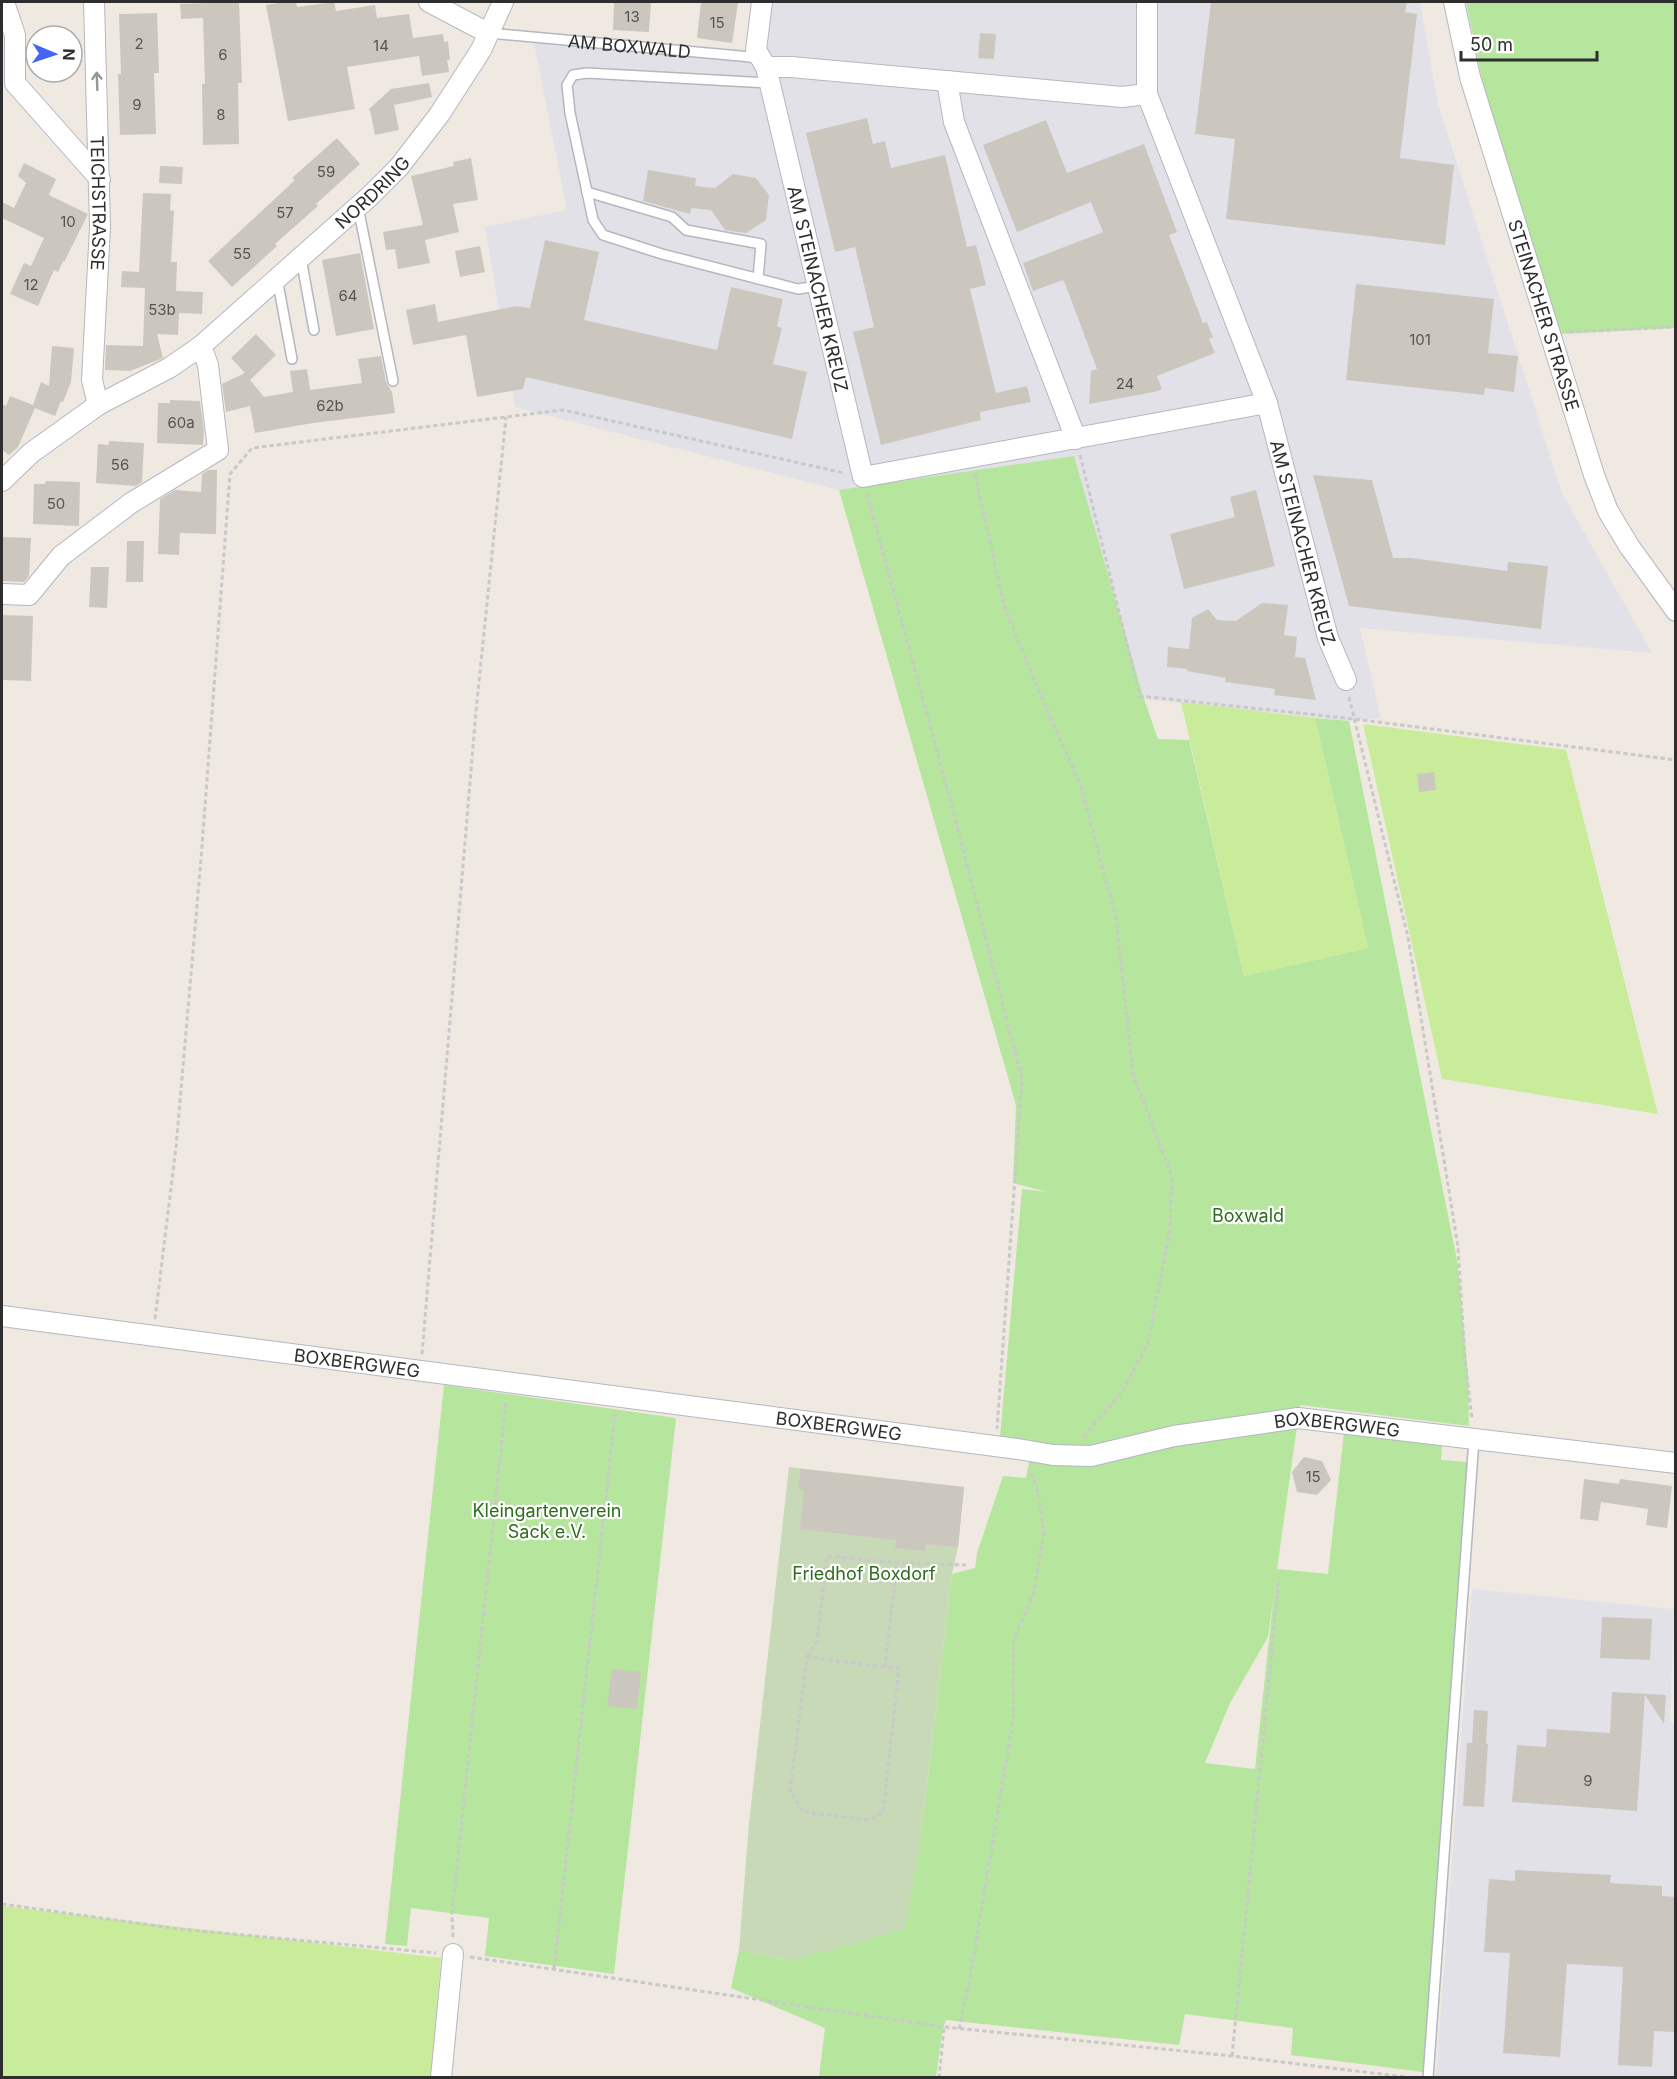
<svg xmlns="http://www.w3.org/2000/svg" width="1677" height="2079" font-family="Inter,sans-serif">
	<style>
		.industrial { fill: #e3e1e8 }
		.green { fill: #b6e59e; fill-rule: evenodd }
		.cemetery { fill: #c8d9b8 }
		.pitch { fill: #c9ec9a }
		.building { fill: #cbc7bf }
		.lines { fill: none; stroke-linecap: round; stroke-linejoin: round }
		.lane-casing { stroke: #b4b7c1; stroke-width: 12 }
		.street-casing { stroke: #b4b7c1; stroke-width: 22 }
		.path { stroke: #c9c9c9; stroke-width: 3; stroke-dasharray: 4.5 3; stroke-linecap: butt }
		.lane { stroke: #fff; stroke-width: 9 }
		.street { stroke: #fff; stroke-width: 20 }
		.oneway { stroke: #969696 }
		.labels { text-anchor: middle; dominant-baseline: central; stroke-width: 4.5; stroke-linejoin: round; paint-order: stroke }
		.number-label { font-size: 15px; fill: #555452 }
		.street-label { font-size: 18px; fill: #2e2e2e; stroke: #fff }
		.park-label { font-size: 18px; fill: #2c6e1b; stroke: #fff }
	</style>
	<rect width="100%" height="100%" fill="#efe9e1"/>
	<!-- industrial -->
	<path class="industrial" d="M766,2H1420L1438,104L1562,493L1652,653L1360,628L1381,718L1349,721L1144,699L1074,456L839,490L515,407L485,227L567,210L534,43L759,59Z
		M1472,1589L1674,1609L1670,1721L1676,1725L1675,2077L1436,2078Z"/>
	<!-- green -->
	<path class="green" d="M1466,2H1675V328L1559,334L1490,118Z
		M1074,456L1144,699L1158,739L1189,740L1244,976L1368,948L1315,718L1349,721L1458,1265L1468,1376L1469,1426L1300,1405L1277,1569L1328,1574L1344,1432L1442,1444L1441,1460L1467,1462L1423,2072L1291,2055L1293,2028L1185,2014L1179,2045L946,2020L942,2033L936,2077H819L825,2028L731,1988L739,1950L789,1961L921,1836L952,1574L975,1568L977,1553L1003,1476L1026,1478L1033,1441L1000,1437L1022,1189L1047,1192L1013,1183L1016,1105L839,490ZM1274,1594L1255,1769L1205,1763L1230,1703L1268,1637Z
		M444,1385L676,1418L614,1974L485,1956L489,1918L411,1908L407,1946L385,1944Z"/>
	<!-- cemetery -->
	<path class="cemetery" d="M789,1467L964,1487L958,1547L952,1574L921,1836L905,1929L789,1961L739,1950L749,1823Z"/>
	<!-- pitch -->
	<path class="pitch" d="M1181,702L1315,718L1368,948L1244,976Z
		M1363,724L1566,750L1658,1114L1442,1079Z
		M2,1906L441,1958L431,2077H2Z"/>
	<!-- building -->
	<path class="building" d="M239,2L242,83H238L239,144L203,145L202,84H205L203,18L181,19L180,4Z
		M285,2H296L297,7L334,2L336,11L375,5L377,18L409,14L413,38L443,34L444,42L448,41L450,60H447L449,72L422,76L419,56L347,67L355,109L288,121L266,5Z
		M614,2H651L649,32L613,30Z
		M701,2L738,3L732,43L697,38Z
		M1211,2H1407L1405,12L1417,14L1400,158L1454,165L1445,245L1226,219L1235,139L1195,134Z
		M157,13L159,73H154L156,134L120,135L118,74H121L119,14Z
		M980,33L996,34L994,59L978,58Z
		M429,83L432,97L394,105L399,130L375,135L370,110H368L391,89Z
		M867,118L873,144L885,141L891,168L945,155L967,247L976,245L986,285L970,289L996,393L1027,386L1031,402L980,412L981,420L881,445L853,332L874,327L855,247L835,252L806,133Z
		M1046,120L1067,173L1144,144L1177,232L1169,235L1203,323L1207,322L1213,337L1209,339L1215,353L1157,376L1162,389L1154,392L1089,404L1091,371L1097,369L1066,286L1063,280L1033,291L1023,263L1103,232L1091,202L1017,232L983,145Z
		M337,138L360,164L316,204L318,206L275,244L277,246L232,287L208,261L295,180L292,178Z
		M471,158L478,200L453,204L459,232L425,240L430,263L398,269L395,249L386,250L383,232L423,225L411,176L454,166L453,162Z
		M24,163L56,179L49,195L88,214L64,262L63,261L58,272L54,270L38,306L10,294L24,263L31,266L44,238L2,218V202L14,208L26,183L18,176Z
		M160,166L183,167L182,184L159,183Z
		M648,170L696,178L695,186L715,188L733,174L756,178L769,195L766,220L746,233L725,230L711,210L691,208L690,214L643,201Z
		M143,193L171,194L170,210L174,211L171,262H177L176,291L203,292L202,314L179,313L178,335L157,334L163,358L130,371L105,370L106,345L143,346L145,288L121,287L122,271L139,272Z
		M545,240L599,252L584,320L717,350L731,287L783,299L777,326L782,328L773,364L807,372L792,439L526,377L523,389L477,397L466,335L413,345L406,310L435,304L438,322L516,306L530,308Z
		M480,246L485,272L460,277L455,251Z
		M360,253L374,329L336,336L322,260Z
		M1356,284L1494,299L1488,353L1518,356L1514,392L1485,388L1484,395L1346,380Z
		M256,334L276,355L250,380L264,397L293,392L290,371L307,369L310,390L362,383L358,359L381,356L386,382L392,392L395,413L313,423L255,433L250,406L226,412L222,384L245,373L231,358Z
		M52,346L74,348L71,382L63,402L61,401L55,416L35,408L18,447L9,455L2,450V404L6,406L10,396L33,405L41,382L49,386Z
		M170,400L200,401L204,431L203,445L157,443L158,403H170Z
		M109,441L144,443L142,482L136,486L96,483L98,444L109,445Z
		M208,470H217L216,534L180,533L179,555L158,554L160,499L175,490L201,492L202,474Z
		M1313,475L1372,480L1393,558H1412L1507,571L1508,562L1548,566L1541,629L1349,606Z
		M46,481L80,482L79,526L33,524L34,484H45Z
		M1256,490L1275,566L1184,589L1170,534L1235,517L1230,497Z
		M2,537L31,538L29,576L24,582L2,581Z
		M127,541H144L143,582H126Z
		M91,567H109L107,608L89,607Z
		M1262,603L1288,605L1284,635L1297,637L1295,657L1305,658L1316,700L1274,695L1275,689L1225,682L1226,678L1187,671V669L1167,667L1168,647L1189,649L1192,618L1208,609L1217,620L1236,621Z
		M2,615L33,616L31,681L2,680Z
		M1434,772L1436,790L1419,792L1417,774Z
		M1304,1457L1322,1461L1331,1480L1317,1495L1297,1492L1292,1472Z
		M801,1469L964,1487L958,1547L926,1544L925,1551L895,1548L896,1540L800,1529L804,1490L798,1489Z
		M1584,1479L1619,1484L1620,1479L1672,1486L1667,1528L1646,1525L1648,1509L1601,1502L1598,1521L1580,1519Z
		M1602,1617L1652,1619L1650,1660L1600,1658Z
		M612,1669L641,1672L637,1709L607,1706Z
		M1612,1692L1666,1695L1664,1724L1645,1695L1637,1811L1512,1802L1517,1745L1546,1747L1547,1729L1610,1733Z
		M1474,1710L1488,1711L1486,1744H1488L1484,1807L1463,1806L1467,1743H1472Z
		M1515,1870L1611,1875L1610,1883L1662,1886V1896L1676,1897V2032L1654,2031L1652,2067L1618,2065L1623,1967L1567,1964L1560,2057L1503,2053L1510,1953L1484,1952L1489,1879L1515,1881Z"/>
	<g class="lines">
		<defs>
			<g id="lane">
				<path id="s1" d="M488,33L751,57L759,62"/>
				<path d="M770,83L587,73L573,75L567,85L570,113L593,220L603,235L662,254L798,289L818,286"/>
				<path d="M587,192L672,217L686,230L761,244L758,279"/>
				<path d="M358,207L393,381"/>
				<path d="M301,258L314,330"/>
				<path d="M277,278L292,359"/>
				<path d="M1428,2078L1474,1439"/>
			</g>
			<g id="street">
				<path d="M4,2L15,35V83L100,179"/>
				<path id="s2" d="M94,2L100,227L92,380L98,405"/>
				<path d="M429,2L488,33"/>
				<path id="s3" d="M762,2L756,50L766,67L863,477L1267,403L1147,94V2"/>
				<path id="s4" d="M1454,2L1470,77L1594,475L1608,511L1629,546L1676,611"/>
				<path d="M766,67H791L1122,97L1147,94"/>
				<path d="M947,81L954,122L1076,439"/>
				<path id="s5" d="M1267,403L1328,638L1346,680"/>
				<path id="s6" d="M2,481L31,453L98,405L169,368L201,346L370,196L399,167L439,115L481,50L503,2"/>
				<path d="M2,594L29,595L61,556L131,503L218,450L208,365L201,346"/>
				<path id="s7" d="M2,1316L1018,1449L1053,1455L1091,1456L1174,1436L1298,1418L1676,1463"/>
				<path d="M441,2078L453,1954"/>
			</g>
		</defs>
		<!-- lane casing -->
		<use href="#lane" class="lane-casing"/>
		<!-- street casing -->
		<use href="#street" class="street-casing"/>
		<!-- path -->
		<path class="path" d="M1569,332L1676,327
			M1080,455L1140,696L1354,719L1676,760
			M975,474L1005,609L1047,710L1081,786L1116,918L1133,1074L1172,1177L1170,1229L1148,1343L1122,1392L1083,1438
			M867,494L949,795L1022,1079L997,1429
			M1349,697L1408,937L1458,1247L1465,1360L1472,1419
			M155,1319L176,1147L201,859L230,474L252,448L563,410L844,473
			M422,1354L476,711L506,417
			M807,1657L817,1641L827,1556L897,1563L966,1565
			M885,1667L807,1657L790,1791L803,1812L870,1820L883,1813L899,1668L885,1667L897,1563
			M2,1904L179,1929L436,1953
			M453,1937L452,1914L506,1401
			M470,1957L944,2027L1232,2056L1414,2078
			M554,1969L615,1414
			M959,2029L971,1973L1013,1721V1642L1034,1592L1044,1531L1037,1488L1030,1470
			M1232,2056L1279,1577
			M939,2078L944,2027"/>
		<!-- lane -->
		<use href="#lane" class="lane"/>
		<!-- street -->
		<use href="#street" class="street"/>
	</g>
	<!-- one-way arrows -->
	<defs><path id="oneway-shaft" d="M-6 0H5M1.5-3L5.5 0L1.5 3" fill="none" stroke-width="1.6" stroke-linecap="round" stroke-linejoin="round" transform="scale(1.5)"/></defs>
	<use class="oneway" href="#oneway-shaft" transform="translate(97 81) rotate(-92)"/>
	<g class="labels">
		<!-- number labels -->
		<g class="number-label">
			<text x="632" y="16">13</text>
			<text x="717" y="22">15</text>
			<text x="139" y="43">2</text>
			<text x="381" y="45">14</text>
			<text x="223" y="54">6</text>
			<text x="137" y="104">9</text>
			<text x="221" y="114">8</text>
			<text x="326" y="171">59</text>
			<text x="285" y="212">57</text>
			<text x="68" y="221">10</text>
			<text x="242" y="253">55</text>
			<text x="31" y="284">12</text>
			<text x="348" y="295">64</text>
			<text x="162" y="309">53b</text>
			<text x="1420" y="339">101</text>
			<text x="1125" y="383">24</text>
			<text x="330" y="405">62b</text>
			<text x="181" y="422">60a</text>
			<text x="120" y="464">56</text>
			<text x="56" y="503">50</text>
			<text x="1313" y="1476">15</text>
			<text x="1588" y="1780">9</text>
		</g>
		<!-- street labels -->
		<g class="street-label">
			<text stroke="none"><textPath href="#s1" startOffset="142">AM BOXWALD</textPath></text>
			<text stroke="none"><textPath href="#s6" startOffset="472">NORDRING</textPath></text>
			<text stroke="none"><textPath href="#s2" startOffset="201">TEICHSTRASSE</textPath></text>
			<text stroke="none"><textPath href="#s3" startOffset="296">AM STEINACHER KREUZ</textPath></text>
			<text stroke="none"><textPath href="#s4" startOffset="326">STEINACHER STRASSE</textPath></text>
			<text stroke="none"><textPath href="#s5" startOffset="144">AM STEINACHER KREUZ</textPath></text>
			<text stroke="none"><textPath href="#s7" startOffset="358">BOXBERGWEG</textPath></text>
			<text stroke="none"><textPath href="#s7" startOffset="844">BOXBERGWEG</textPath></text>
			<text stroke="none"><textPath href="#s7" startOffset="1348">BOXBERGWEG</textPath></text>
		</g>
		<!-- park labels -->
		<g class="park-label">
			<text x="1248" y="1215">Boxwald</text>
			<text x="547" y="1510">Kleingartenverein<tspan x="547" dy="21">Sack e.V.</tspan></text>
			<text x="864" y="1573">Friedhof Boxdorf</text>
		</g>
	</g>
	<!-- border -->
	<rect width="1677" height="2079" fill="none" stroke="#2e2e2e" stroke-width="6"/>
	<!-- north arrow -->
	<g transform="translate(54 54) rotate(92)"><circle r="28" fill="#ffffff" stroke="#ababab" stroke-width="1.5"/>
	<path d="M0-4.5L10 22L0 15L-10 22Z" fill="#4264fb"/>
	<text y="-9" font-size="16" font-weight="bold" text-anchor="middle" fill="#2e2e2e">N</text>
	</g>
	<!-- scale -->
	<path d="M1461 51v9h136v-9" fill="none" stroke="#2e2e2e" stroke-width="3"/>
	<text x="1470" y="51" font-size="18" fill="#2e2e2e" stroke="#ffffff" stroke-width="4.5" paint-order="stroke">50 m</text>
</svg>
